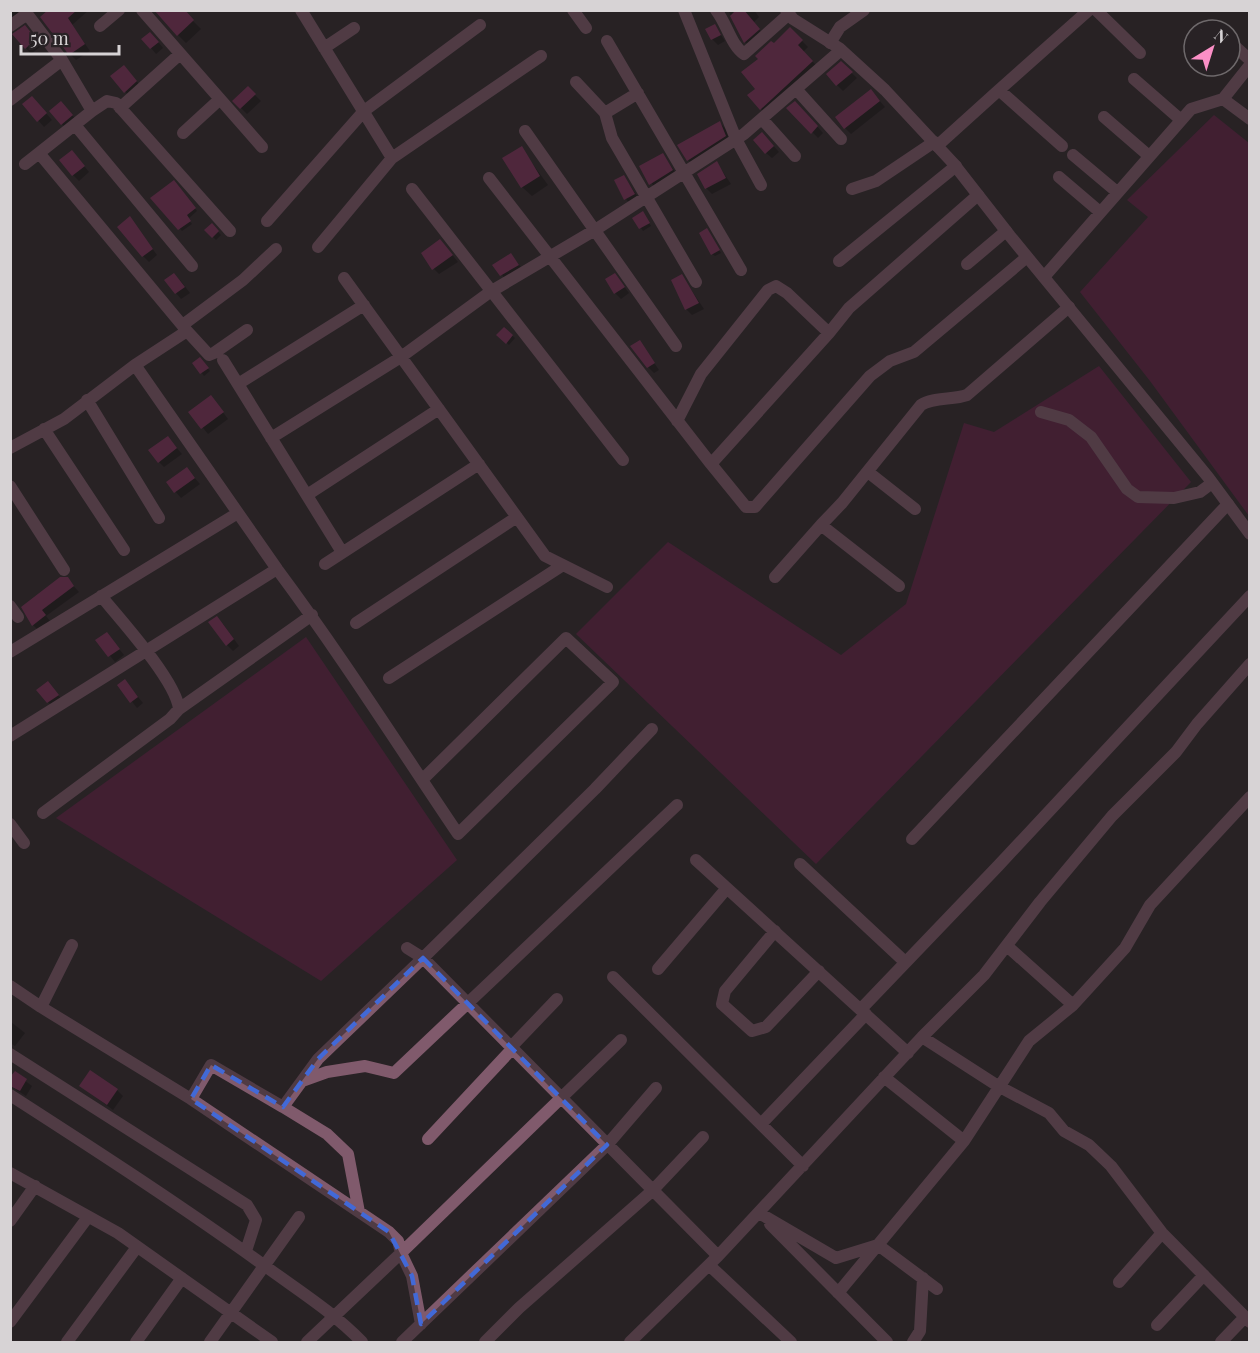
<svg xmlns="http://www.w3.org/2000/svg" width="1260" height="1353" font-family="'Playfair Display',serif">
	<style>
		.green { fill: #5f1b42 }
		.shadow { fill: #0007 }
		.building { fill: #7f2d5a }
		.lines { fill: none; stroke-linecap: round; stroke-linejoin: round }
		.minor { stroke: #805a6c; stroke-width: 12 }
		.tertiary { stroke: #805a6c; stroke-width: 12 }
		.marked { fill: none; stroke: #4269d7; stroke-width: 4.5; stroke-dasharray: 12 8; stroke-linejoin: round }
	</style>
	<rect width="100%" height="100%" fill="#282225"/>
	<!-- green -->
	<path class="green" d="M1214,115L1249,143V516L1150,381L1080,292L1148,217L1127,200Z
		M1099,366L1191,482L816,864L576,634L668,542L841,655L906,604L964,423L994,432Z
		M306,637L457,860L321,981L56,818Z"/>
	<!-- shadow -->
	<path class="shadow" d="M10,10H19L21,13L10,21Z
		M51,10H89L72,25L90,51L76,60L70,54Z
		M182,10L201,29L186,43L178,35Z
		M728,10H754L759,17L753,23L766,37L753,49L745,42Z
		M715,26L725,41L718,45L712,39Z
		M790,29L808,47L803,52L818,67L766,114L761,109L757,89L774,45Z
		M31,33L41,46L31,54L26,48Z
		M156,39L163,48L156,54L151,48Z
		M841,63L857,78L843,91L837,85Z
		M130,73L142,88L131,98L112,77Z
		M248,88L261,101L247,114L234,101Z
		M871,91L885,107L851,134L845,128Z
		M37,103L52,120L44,127L24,104Z
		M66,108L78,122L68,130L62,124Z
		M789,108H801L823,133L818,138Z
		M719,122L728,131L734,145L697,169L688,160Z
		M768,140L779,152L772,158L766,153Z
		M521,148L548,185L532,196L522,187Z
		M663,155L678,176L656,190L641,166Z
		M77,157L89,172L79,181L73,175Z
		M717,163L731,184L712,194L706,188Z
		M624,177L640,200L631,205L626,199Z
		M176,185L197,211L188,219L192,224L182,231L152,199Z
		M645,215L651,226L643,231L634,218Z
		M130,218L157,255L149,262L143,256Z
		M212,225L221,235L216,240L206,230Z
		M709,233L721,253L715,256L712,254Z
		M446,247L458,262L439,274L434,269Z
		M511,255L524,271L507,281L494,265Z
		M682,276L704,309L692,315L686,309Z
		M180,280L190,293L181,299L176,293Z
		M620,281L629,293L621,299L615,293Z
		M504,329L515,338L509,345L498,335Z
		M640,342L659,370L654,373L648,367Z
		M200,359L210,371L204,376L194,363Z
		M216,403L228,419L208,434L190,412Z
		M168,438L182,454L164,467L159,462Z
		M192,475L200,484L181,498L168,483Z
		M61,579H67L79,592L46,616L50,621L38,630L33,625Z
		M223,624L239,646L233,651L227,645Z
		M107,634L124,655L115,662L98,641Z
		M125,681L143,703L137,708L119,685Z
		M48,683L64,702L54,708L48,702Z
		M11,1022L25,1033L15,1046L10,1043Z
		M15,1073L32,1086L26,1096L10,1086Z
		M81,1086L117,1090L123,1096L113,1110Z"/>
	<!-- building -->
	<path class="building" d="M48,10H77L68,18L85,44L69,55L40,17Z
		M154,10H185L194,20L177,36Z
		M736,10H744L760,29L744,43L730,16Z
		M715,24L721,35L711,40L705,29Z
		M25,25L36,39L25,49L12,34Z
		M790,27L803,40L798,45L813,61L760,110L747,95L755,89L741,72L758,59L755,56L771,41L774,43Z
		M150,32L159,42L150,49L141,39Z
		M841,61L853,72L836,86L826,74Z
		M124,65L137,81L124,93L110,76Z
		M248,86L256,94L240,109L232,101Z
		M871,89L880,101L844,129L835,117Z
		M32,96L47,113L37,122L22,104Z
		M61,101L73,115L61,125L49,111Z
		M795,101L818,126L811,134L786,108Z
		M720,121L726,136L687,161L677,145Z
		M762,132L774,146L765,154L753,140Z
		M522,146L540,176L521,188L502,158Z
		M72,150L85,166L72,176L59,160Z
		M663,153L673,170L649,185L639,166Z
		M717,161L726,178L705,189L697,174Z
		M624,175L635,194L624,200L614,180Z
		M174,180L196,208L187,215L191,221L178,230L150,198Z
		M643,211L650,223L639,229L632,218Z
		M130,216L153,249L142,257L117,227Z
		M212,223L219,231L212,238L204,230Z
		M707,228L720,250L711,255L699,233Z
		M440,239L453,255L432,270L421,253Z
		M511,253L519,265L500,276L492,265Z
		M174,273L185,287L175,294L164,280Z
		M615,273L625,287L614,294L605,279Z
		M682,274L699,303L685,310L671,280Z
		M504,327L513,335L506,344L496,335Z
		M640,340L655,363L647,368L630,346Z
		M200,357L209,368L200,374L192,363Z
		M211,395L224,412L201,429L188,412Z
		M168,436L177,448L158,463L148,450Z
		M187,467L195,478L174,493L166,482Z
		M60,577H68L74,586L42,610L46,615L32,626L21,607Z
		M217,616L234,639L226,646L208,622Z
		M107,632L120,649L108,657L95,640Z
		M125,679L138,697L130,703L117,685Z
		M48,681L59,695L47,703L36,690Z
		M90,1070L118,1089L107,1105L79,1086Z
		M15,1071L27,1079L20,1091L10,1086V1077Z"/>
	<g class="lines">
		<!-- minor -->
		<path class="minor" d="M142,10L262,147
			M301,10L392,158
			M573,10L586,28
			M684,10L736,139L761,185
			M716,10C727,24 731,45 744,54L789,14
			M1096,10L1140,53
			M10,26L27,14
			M100,26L119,10
			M1214,27L1218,30
			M607,41L741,270
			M1230,42L1250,60
			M830,43L840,27L864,10
			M324,48L354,28
			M62,60L92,111L39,153L187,331
			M1134,79L1181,120
			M576,82L605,113L612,138L696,282
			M796,89L841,139
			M999,90L1089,10
			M1223,99L1250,119
			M10,100L62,60L24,10
			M120,108L180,54
			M92,111L107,101L116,103L230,231
			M605,113L638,93
			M1104,117L1149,156
			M762,119L795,156
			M75,125L192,266
			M525,131L676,346
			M183,133L219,100
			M937,146L999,90L1062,146
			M1073,155L1117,192
			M25,164L39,153
			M1059,177L1100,212
			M489,178L711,464L746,507H755L870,376L890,361L914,352L1027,257
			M412,189L623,460
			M852,189L876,181L934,142
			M267,221L364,111L480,25
			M318,247L392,158L541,56
			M839,261L956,166
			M967,264L1006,231
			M1044,277L1191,109L1223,99L1250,65
			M344,278L545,556L607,587
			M184,324L243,280L276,249
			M223,360L342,552
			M135,365L187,331L209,355L214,353L247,330
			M238,384L364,305
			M87,400L159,518
			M1041,412L1069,420L1091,437L1127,489L1138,497L1174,498L1200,492L1212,483
			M677,421L701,374L768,290L776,286L787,293L829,333
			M44,429L124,550
			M271,438L401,357L490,292L595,230L744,134L841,50
			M10,448L64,419L135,365L277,569L10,736
			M711,464L829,333L849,308L978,195
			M868,472L915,509
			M10,486L64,570
			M307,495L439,409
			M821,525L842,503L921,405C933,397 953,400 967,395L1069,307
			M325,564L479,464
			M277,569C341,655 398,745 458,834L613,682L566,638L422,780
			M775,577L821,525L899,586
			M10,606L18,617
			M356,623L517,517
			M10,652L238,513
			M389,678L563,565
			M179,709L312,615
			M43,813L170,719L179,709C176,681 121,620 101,596
			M10,824L24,843
			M912,839L1228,504
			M696,860L908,1053
			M800,864L904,961
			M775,931L725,991L722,1004L752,1031L766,1027L819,971
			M1007,946L1073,1005
			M407,948L423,958L595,789L652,729
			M658,969L727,888
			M613,977L803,1166
			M10,986L41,1007L191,1099L389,1232L398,1241L401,1253L307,1342
			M41,1007L72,945
			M861,1009L998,866L1250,596
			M922,1037L984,975L1040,902L1112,816L1176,752L1197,724L1250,664
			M511,1047L557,999
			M10,1054L247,1205L256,1220L246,1251
			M884,1077L964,1141
			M302,1081L327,1072L365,1066L394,1073L677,805
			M10,1095C97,1151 182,1206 265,1266C299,1291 333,1312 362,1342
			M191,1099L211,1065L283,1107L318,1059L423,958L718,1256L922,1037L998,1086L1049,1113L1064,1131L1089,1145L1111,1166L1162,1233L1250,1322
			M283,1107L327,1134L348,1154L359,1212
			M761,1124L866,1014
			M428,1139L512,1049
			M10,1173L118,1233L272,1342
			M759,1213L836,1258L878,1245L937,1289
			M10,1221L35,1186
			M770,1224L887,1342
			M709,1265L791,1342
			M1119,1282L1162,1233
			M838,1293L964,1141L1029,1041L1073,1005L1125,948L1150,905L1250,797
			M10,1322L88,1217
			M421,1324L412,1276L401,1253L621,1040
			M1157,1325L1204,1275
			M67,1342L137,1247
			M136,1342L182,1278
			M210,1342L299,1217
			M402,1342L607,1145L656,1088
			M485,1342L519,1308L652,1191L703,1137
			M630,1342L718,1256
			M913,1342L920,1331L923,1278
			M1221,1342L1245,1317"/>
		<!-- tertiary -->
		<path class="tertiary" d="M786,10L793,19L839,48L885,90L953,163L1010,236L1208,477L1250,534"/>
	</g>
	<!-- marked area -->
	<path d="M0 0H1260V1353H0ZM423,958L607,1145L421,1324L412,1276L389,1232L191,1099L211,1065L283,1107L318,1059Z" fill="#282225" fill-opacity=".55" fill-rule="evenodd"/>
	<path class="marked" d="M423,958L607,1145L421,1324L412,1276L389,1232L191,1099L211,1065L283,1107L318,1059Z"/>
	<!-- border -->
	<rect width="1260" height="1353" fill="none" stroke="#d7d3d5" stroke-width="24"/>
	<!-- north arrow -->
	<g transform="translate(1212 48) rotate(38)"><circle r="28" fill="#282225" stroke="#6e696b" stroke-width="1.5"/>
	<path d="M0-4.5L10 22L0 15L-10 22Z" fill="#fb8fc6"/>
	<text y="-9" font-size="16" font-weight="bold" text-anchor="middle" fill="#d7d3d5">N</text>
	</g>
	<!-- scale -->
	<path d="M21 45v9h98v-9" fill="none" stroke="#d7d3d5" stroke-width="3"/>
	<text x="30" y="45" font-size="18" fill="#d7d3d5" stroke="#282225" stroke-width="4.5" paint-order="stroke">50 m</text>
</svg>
